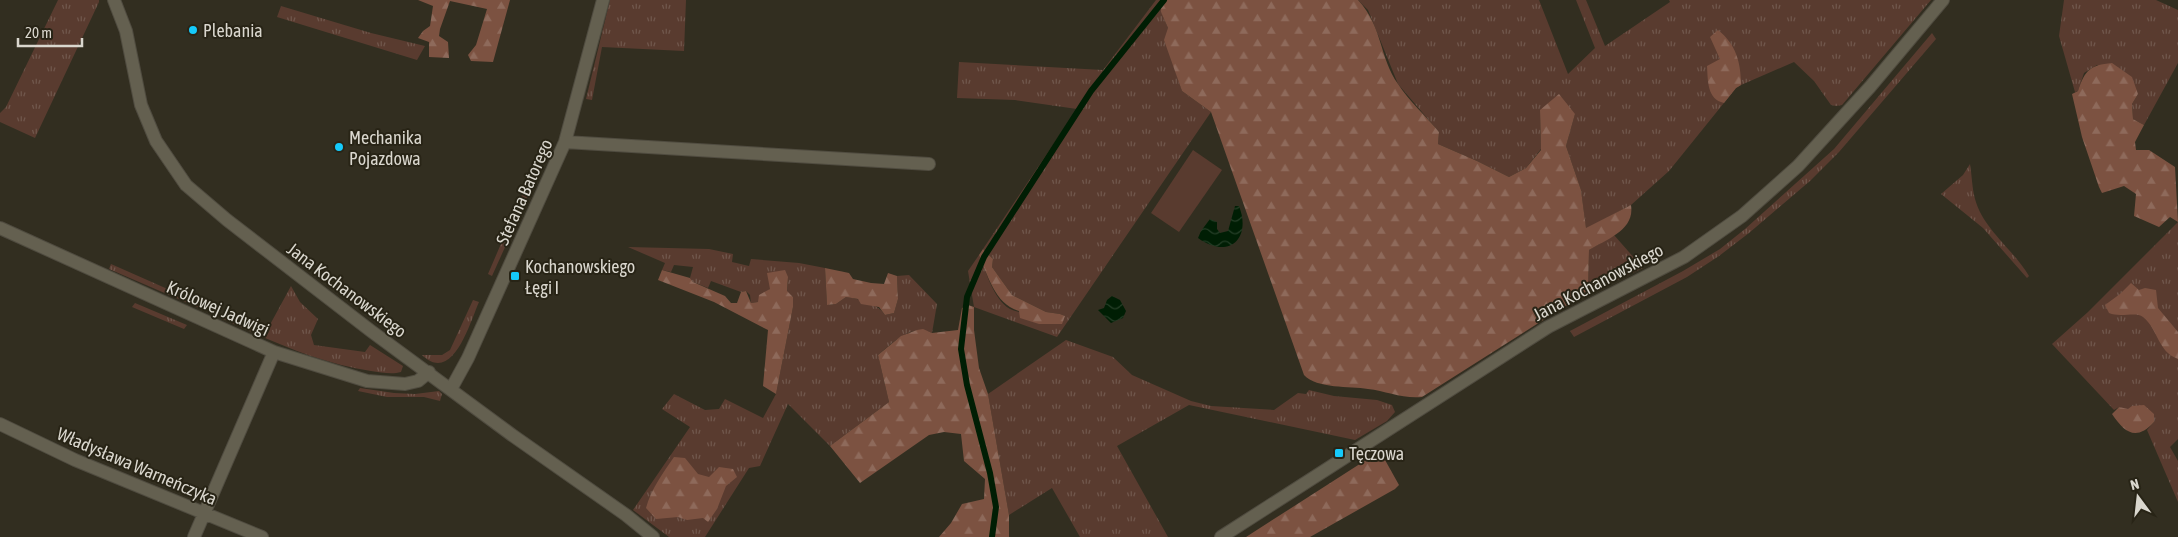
<svg xmlns="http://www.w3.org/2000/svg" width="2178" height="537" font-family="'Asap Condensed',sans-serif">
	<style>
		.grass { fill: url(#grass-tufts) }
		.forest { fill: url(#forest-firs) }
		.pitch { fill: #593b2f }
		.water { fill: url(#water-waves) }
		.lines { fill: none; stroke-linecap: round; stroke-linejoin: round }
		.stream { stroke: #001e04; stroke-width: 6 }
		.minor-casing { stroke: #504c40; stroke-width: 14 }
		.minor { stroke: #646050; stroke-width: 12 }
		.poi-dot { fill: #15cafb; stroke: #282416; stroke-width: 2 }
		.labels { text-anchor: middle; dominant-baseline: central; stroke-width: 4; stroke-linejoin: round; paint-order: stroke }
		.poi-label { font-size: 18px; fill: #dad7ce; stroke: #282416; text-anchor: start }
		.street-label { font-size: 18px; fill: #dad7ce; stroke: #282416 }
	</style>
	<defs>
		<pattern id="grass-tufts" width="24" height="20" patternUnits="userSpaceOnUse" patternTransform="scale(1.25)"><rect width="24" height="20" fill="#593b2f"/><path d="M3 7l-1-3M5 7V3M7 7l1-3M15 17l-1-3M17 17v-4M19 17l1-3" fill="none" stroke="#70574c"/></pattern>
		<pattern id="forest-firs" width="22" height="20" patternUnits="userSpaceOnUse" patternTransform="scale(1.25)"><rect width="22" height="20" fill="#7c5241"/><path d="M5 1l3.5 6h-7zM16 11l3.5 6h-7z" fill="#8e6a5b"/></pattern>
		<pattern id="water-waves" width="16" height="10" patternUnits="userSpaceOnUse" patternTransform="scale(1.25)"><rect width="16" height="10" fill="#001e04"/><path d="M0 5q4-4 8 0t8 0" fill="none" stroke="#253e27"/></pattern>
	</defs>
	<rect width="100%" height="100%" fill="#322e20"/>
	<!-- grass -->
	<path class="grass" d="M58,0H99V2L35,138L0,122V113L6,107Z
		M610,0H686L684,51L602,47L592,100L586,99Z
		M1156,0H1160L1161,11L1168,28L1175,69L1182,91L1211,112L1057,337L974,307L968,271L979,255C986,271 993,299 1010,309C1023,315 1050,315 1065,316L1060,314L1046,312L1012,295L992,267L993,259L983,249L1077,109L1015,100L957,98L959,62L1103,70Z
		M1358,0H1539L1568,74L1595,48L1576,0H1586L1605,46L1670,2L1669,0H1931L1842,105L1836,106L1831,105L1814,81L1794,62L1741,85L1736,88L1669,171L1631,205L1586,229L1581,190L1566,146L1575,114L1540,110L1541,149L1526,168L1509,177L1477,161L1438,144L1439,132L1398,84L1368,10Z
		M2064,0H2156L2178,10V63L2144,125L2133,119L2132,104L2138,94L2097,65L2084,73L2078,91L2075,92L2059,36Z
		M281,6L371,33L425,46L417,60L277,17Z
		M1932,33L1936,39L1839,152L1810,181L1749,233L1719,256L1687,277L1574,337L1570,331L1683,271L1720,249L1745,229L1834,149Z
		M1970,164C1972,176 1972,188 1975,199C1983,229 2013,249 2029,276L2027,278L1983,228L1941,194L1963,175Z
		M531,174L537,176L492,276L488,274Z
		M2178,222V439L2170,447L2178,461V502L2147,430L2154,422L2119,407L2114,410L2052,344L2088,312Z
		M1614,235L1643,268L1588,294L1589,250Z
		M628,247L709,249L733,254L732,262L749,266L751,259L799,263L825,268L827,305L836,304L846,297C860,299 877,303 885,315L894,313L898,299L897,276L909,275L937,304L932,333C910,324 894,342 878,355L889,402L830,446L788,404L760,466L749,468L705,537H669L633,510L690,427L662,409L674,394L705,410L719,409L725,399L763,418L776,394L793,307V297L787,292L788,277L770,289L758,302L751,303L750,295L746,291L741,292L711,281L708,288L693,282L690,278L693,267L674,265L671,272L662,270L665,263Z
		M111,264L206,306L204,310L109,269Z
		M291,286L300,302L318,319L311,335L314,345L365,352L370,345L403,366L401,372C391,375 381,372 371,371C317,363 269,340 221,318L223,313L266,332Z
		M473,300L479,302C470,322 453,385 422,355H442L450,350Z
		M135,303L187,325L184,329L132,307Z
		M1066,340L1113,357L1132,375L1191,401L1211,406L1274,410L1298,393L1306,394L1309,390L1334,396L1377,400L1392,405L1395,412L1387,421L1355,440L1189,405L1117,446L1168,537H1080L1052,488L1009,515L988,394Z
		M360,388L394,393L415,394L439,391L442,394L440,401L424,397H387L358,391Z"/>
	<!-- forest -->
	<path class="forest" d="M418,0H510L493,62L471,61L468,55L476,45L487,9L450,1L440,29L439,36L448,42L449,58L429,57V42L418,38L423,31L430,26L433,6Z
		M1160,0H1358C1383,27 1379,57 1398,84C1409,101 1426,116 1439,132L1438,144L1477,161L1509,177L1526,168L1541,150L1540,110L1559,94L1575,114L1566,146L1581,190L1586,228L1631,205C1635,230 1607,239 1589,250L1588,294L1559,310L1422,397C1403,399 1386,391 1368,389C1350,386 1317,389 1304,375L1211,112L1182,91L1164,40L1168,28L1161,12Z
		M1718,30C1736,44 1741,63 1741,85L1736,88L1724,103C1707,99 1708,81 1707,66L1720,59L1710,37Z
		M2112,63L2132,77L2138,94L2132,104L2133,119L2144,125L2135,142L2136,150H2149L2175,167L2178,222L2170,217L2159,227L2134,216L2136,194L2124,186L2102,193L2099,187L2082,137L2072,94L2078,91C2085,70 2090,65 2112,63Z
		M983,249L993,259L992,267L1012,295L1046,312L1060,314L1065,316L1062,324H1039L1020,318L1019,311C995,304 988,276 979,255Z
		M825,268L849,273L853,279L871,283L884,284L888,273L897,276L898,299L894,313L885,315L879,307L861,304L858,299L846,297L836,304L827,305Z
		M662,270L690,278L693,282L725,296L731,303H737L741,292L746,291L751,303L758,302L759,295L770,289L767,273L785,270L788,277L787,291L793,297V307L776,394L763,386L768,330L714,302L658,280Z
		M2131,283L2139,290L2145,288L2156,290L2158,308L2178,332V359C2157,351 2159,330 2143,317C2136,311 2121,318 2109,313L2105,305L2120,294Z
		M968,305L974,307V330L979,368L988,394L1009,515V537H939L951,523L962,504L984,499L985,479L964,461L961,434L944,432L929,435L860,483L830,446L889,402L878,355L901,336L917,330L923,329L932,333L958,330L962,308Z
		M2144,405L2154,414V422C2136,442 2124,432 2112,414L2119,407L2128,409L2132,406Z
		M1380,451L1399,485L1395,489L1310,537H1246Z
		M674,457L685,458L698,474L709,477L719,467L733,469L737,477L726,486L717,509L708,522L703,518L687,520L678,517L656,519L646,508C651,489 663,473 674,457Z"/>
	<!-- pitch -->
	<path class="pitch" d="M1193,150L1222,170L1179,232L1151,213Z"/>
	<!-- water -->
	<path class="water" d="M1235,206H1239C1252,239 1228,260 1198,238L1201,231L1210,219L1217,222V229L1220,233L1228,231Z
		M1112,296L1120,300L1126,311L1123,318L1111,323L1098,310L1104,308L1107,300Z"/>
	<g class="lines">
		<!-- stream -->
		<path class="stream" d="M992,537L996,507L990,473L967,385L961,349L967,297L984,257L1091,91L1164,0"/>
		<defs>
			<path id="minor" d="M114,0L126,31L141,105L156,141L186,185L227,220L371,331L512,435L626,515L653,537
				M565,142L929,164
				M0,228L274,352L367,381L405,384L418,381L429,372
				M451,389L468,358L565,142L603,0
				M0,424L75,460L262,537
				M194,537L274,352
				M1221,537L1548,327L1684,257L1742,216L1798,166L1870,87L1943,0"/>
		</defs>
		<!-- minor casing -->
		<use href="#minor" class="minor-casing"/>
		<!-- minor -->
		<use href="#minor" class="minor"/>
	</g>
	<!-- markers -->
	<g class="poi-dot">
		<circle cx="193" cy="30" r="5"/>
		<circle cx="339" cy="147" r="5"/>
		<rect x="510" y="271" width="10" height="10" rx="2.5"/>
		<rect x="1334" y="448" width="10" height="10" rx="2.5"/>
	</g>
	<g class="labels">
		<!-- poi labels -->
		<g class="poi-label">
			<text x="203" y="30">Plebania</text>
			<text x="349" y="137">Mechanika<tspan x="349" dy="21">Pojazdowa</tspan></text>
			<text x="525" y="266">Kochanowskiego<tspan x="525" dy="21">Łęgi I</tspan></text>
			<text x="1349" y="453">Tęczowa</text>
		</g>
		<!-- street labels -->
		<g class="street-label">
			<text transform="translate(524 192) rotate(-66)">Stefana Batorego</text>
			<text transform="translate(1598 282) rotate(-28)">Jana Kochanowskiego</text>
			<text transform="translate(347 290) rotate(37)">Jana Kochanowskiego</text>
			<text transform="translate(218 308) rotate(24)">Królowej Jadwigi</text>
			<text transform="translate(137 466) rotate(23)">Władysława Warneńczyka</text>
		</g>
	</g>
	<!-- north arrow -->
	<g transform="translate(2138 497) rotate(345)" stroke="#282416" stroke-width="4" paint-order="stroke">
	<path d="M0-4L9 19L0 12L-9 19Z" fill="#dad7ce"/>
	<text y="-8" font-size="14" font-weight="bold" text-anchor="middle" fill="#dad7ce">N</text>
	</g>
	<!-- scale -->
	<path d="M18 38v8h64v-8" fill="none" stroke="#dad7ce" stroke-width="2.5"/>
	<text x="25" y="38" font-size="15" fill="#dad7ce" stroke="#282416" stroke-width="4" paint-order="stroke">20 m</text>
</svg>
